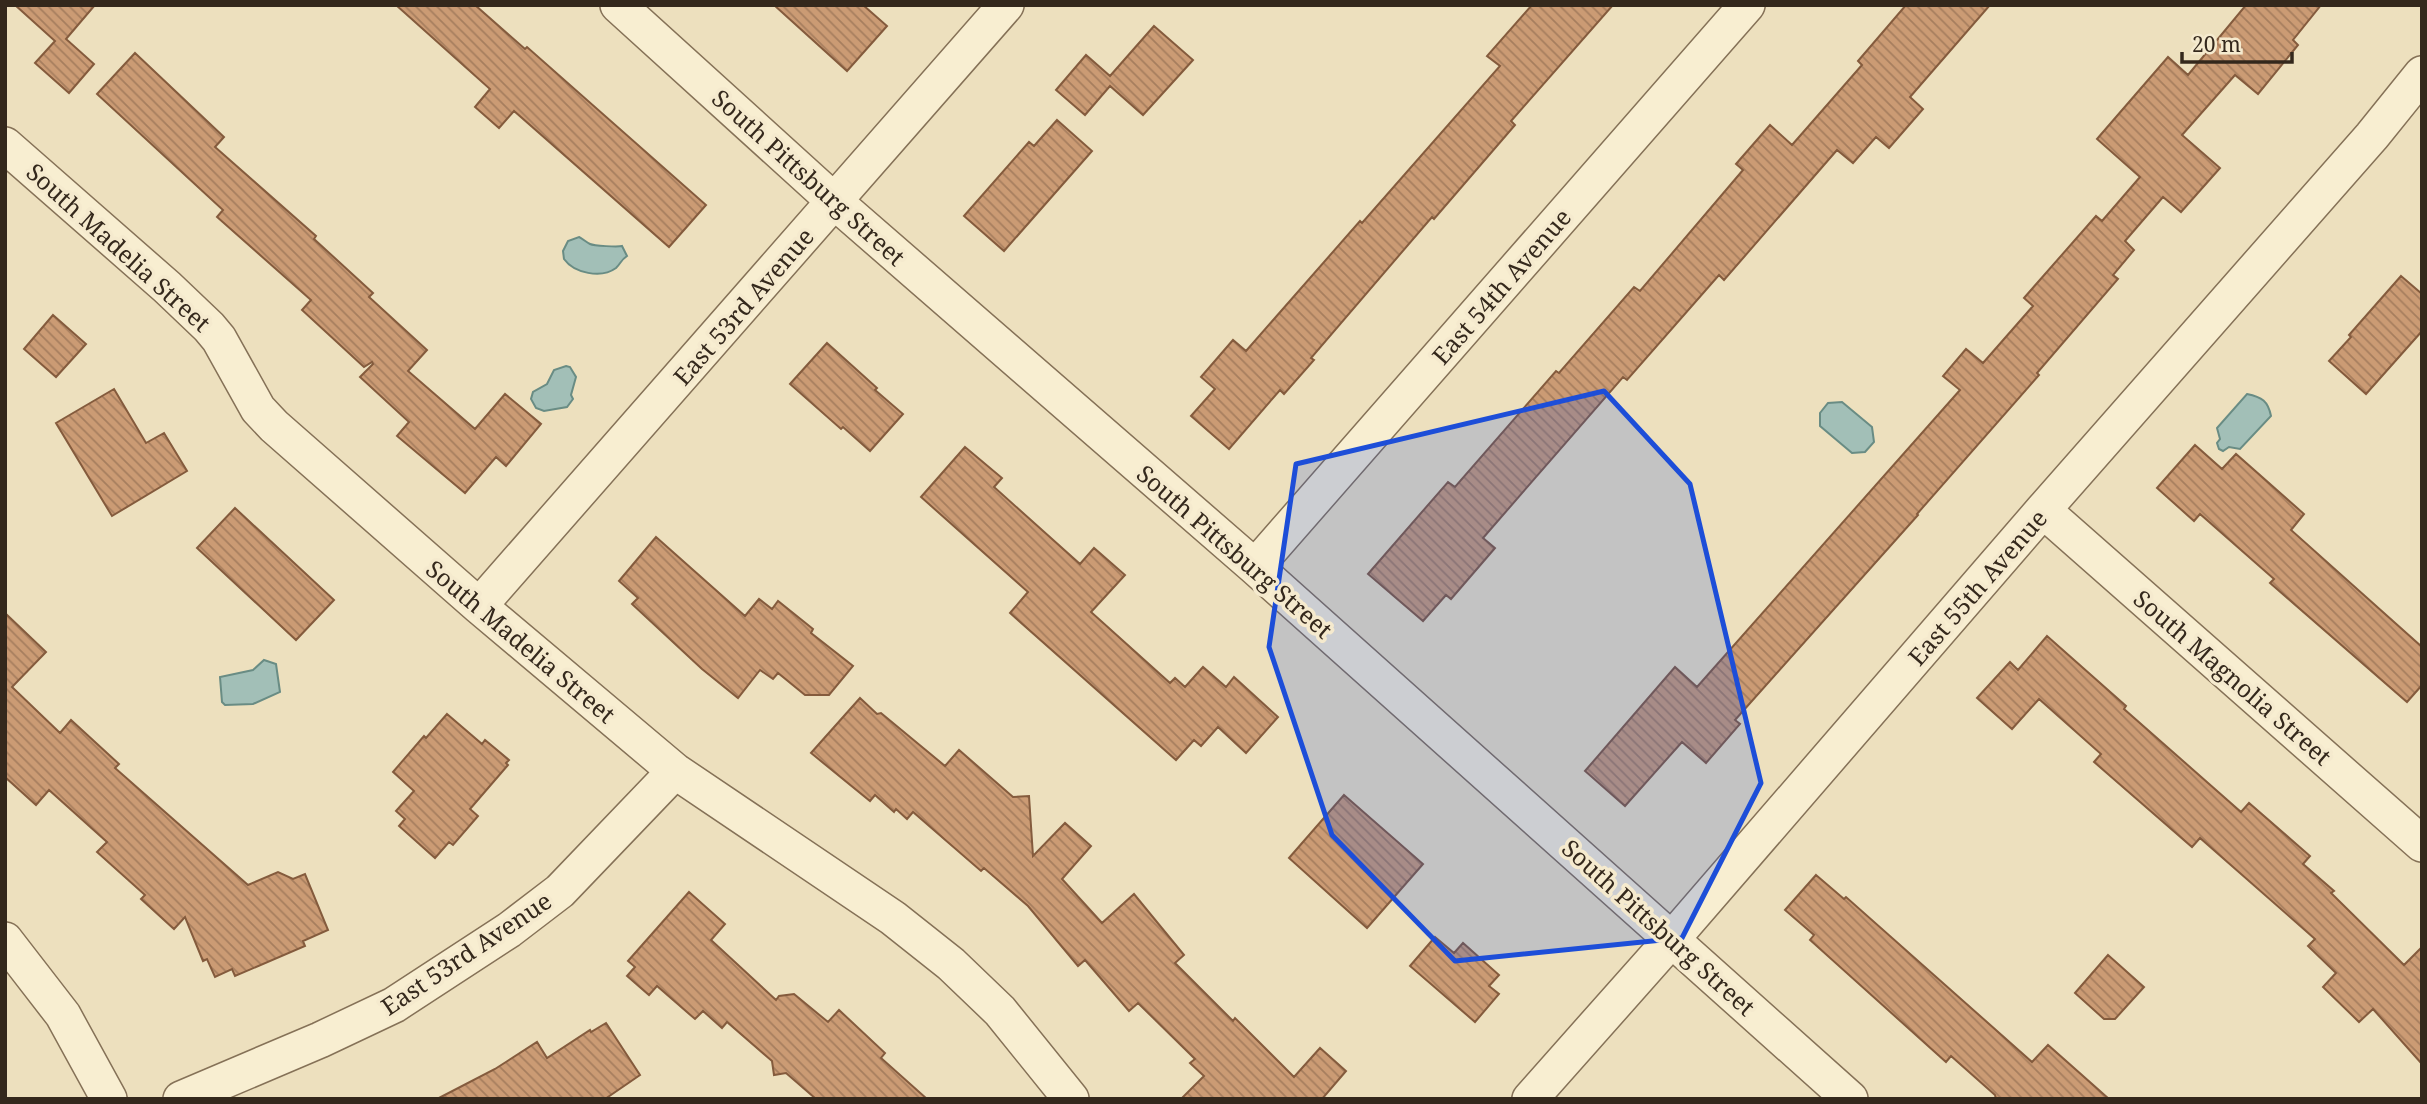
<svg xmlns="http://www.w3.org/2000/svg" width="2427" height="1104" font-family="'Noto Serif',serif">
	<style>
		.water { fill: #a2bfb7; stroke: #698c84; stroke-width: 2 }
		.building { fill: url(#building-back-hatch); stroke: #845b3d; stroke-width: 2 }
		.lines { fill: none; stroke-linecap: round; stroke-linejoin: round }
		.street-casing { stroke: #857157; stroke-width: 38 }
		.street { stroke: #f8eed1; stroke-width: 35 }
		.marked { fill: #1d4ed8; fill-opacity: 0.2; stroke: #1d4ed8; stroke-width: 5; stroke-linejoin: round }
		.labels { text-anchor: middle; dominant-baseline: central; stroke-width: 7; stroke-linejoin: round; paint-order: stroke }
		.street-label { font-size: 24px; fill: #34281c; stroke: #f5eace }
	</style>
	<defs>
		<pattern id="building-back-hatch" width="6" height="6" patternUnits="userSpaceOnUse" patternTransform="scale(1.75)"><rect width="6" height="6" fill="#cb9b74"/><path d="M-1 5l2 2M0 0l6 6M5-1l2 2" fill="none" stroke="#a67e5e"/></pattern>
	</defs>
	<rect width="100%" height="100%" fill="#ede0be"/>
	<!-- water -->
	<path class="water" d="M579,237C583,239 586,242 590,244C594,246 618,247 622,246L627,256C621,260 621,263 616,268C601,279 574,273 564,259L563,251L568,241Z
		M566,366L570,367L576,377L571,395L573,399L567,407L544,411L536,408L531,399L533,392L547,384L554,370Z
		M2247,394C2262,397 2268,401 2271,416L2240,449L2229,447L2223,451L2219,449L2217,443L2220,439L2217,428Z
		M1842,402L1872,427L1874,442L1865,452L1852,453L1820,426V413L1828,403Z
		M264,660L276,664L280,692L253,704L225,705L222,702L220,677L253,670Z"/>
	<!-- building -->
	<path class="building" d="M15,5H95L66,39L94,64L69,93L35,63L55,41Z
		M396,5H475L525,49L527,47L706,205L669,247L514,111L499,128L475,107L490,89Z
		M774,5H863L887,26L847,71Z
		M1532,5H1613L1511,121L1515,125L1434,219L1432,217L1311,358L1314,360L1284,394L1280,390L1229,449L1191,416L1215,389L1201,377L1233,340L1246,351L1360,221L1362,223L1500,66L1487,56Z
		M1906,5H1990L1910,97L1923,109L1889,148L1876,137L1853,163L1837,150L1724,280L1719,275L1627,380L1623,377L1483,538L1495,548L1451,599L1446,595L1423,621L1368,574L1448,482L1455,487L1556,371L1559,373L1634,287L1640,291L1743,170L1736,164L1770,125L1792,145L1862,65L1858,61Z
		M2246,5H2321L2293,40L2298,45L2258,94L2235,75L2182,135L2220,168L2181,212L2163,197L2125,241L2134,250L2113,275L2118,279L2037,373L2039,375L1917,514L1918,515L1735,720L1740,724L1706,763L1682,742L1625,806L1585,771L1675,667L1697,687L1960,390L1943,376L1966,349L1983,363L2033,306L2024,298L2096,216L2102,221L2140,177L2097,139L2168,57L2188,75Z
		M1154,26L1193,60L1143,115L1110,86L1085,115L1056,90L1086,55L1110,76Z
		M135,53L224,137L215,147L316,236L314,239L373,293L369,297L427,350L408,371L475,429L505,394L541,424L506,466L496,457L465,493L397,436L409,422L360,377L373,364L372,362L364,367L302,310L311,300L217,217L223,210L97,94Z
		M1057,120L1092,151L1004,251L964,216L1029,142L1034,146Z
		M2401,276L2422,294V331L2366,394L2329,361L2351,337L2349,335Z
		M53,315L86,344L56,377L24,349Z
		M827,343L877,388L875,390L903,414L870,451L843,427L841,429L790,384Z
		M114,389L146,443L164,433L187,471L112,516L56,423Z
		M2195,445L2222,469L2236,454L2304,514L2291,530L2422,647V685L2407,702L2270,583L2274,579L2200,514L2194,521L2157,488Z
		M965,447L1002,478L994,487L1080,564L1094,548L1125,575L1091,612L1170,683L1175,678L1185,687L1203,667L1226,687L1234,677L1278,717L1246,753L1218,727L1201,746L1194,740L1176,760L1010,613L1028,592L921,497Z
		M235,508L334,600L296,640L197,548Z
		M656,537L745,616L759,599L772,609L778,601L813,629L811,633L853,666L829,695H805L778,673L773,679L760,670L738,698L702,669L632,604L638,598L619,581Z
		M5,613L46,652L12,687L60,733L71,720L119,764L115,768L248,885L278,872L293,879L305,874L328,930L303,941L305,946L235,976L232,969L215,977L207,959L203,961L185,917L174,929L141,899L145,895L97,852L107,842L49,790L36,805L5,777Z
		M2047,636L2126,706L2124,709L2241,812L2249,803L2310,856L2303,864L2334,891L2331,893L2404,965L2422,947V1064L2373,1009L2359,1022L2323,987L2336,973L2308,946L2315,939L2200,838L2192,847L2094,762L2101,754L2039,699L2012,729L1977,698L2010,662L2018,670Z
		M860,698L877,714L881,713L945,766L959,750L1013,797L1029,796L1033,856L1065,823L1091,846L1062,879L1102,923L1134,894L1184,955L1175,963L1233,1021L1235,1018L1294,1077L1320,1048L1346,1071L1322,1099H1181L1204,1076L1190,1063L1195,1059L1138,1003L1129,1011L1085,960L1078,966L1028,906L984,868L981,871L913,812L907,819L896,809L894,812L875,795L870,801L811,753Z
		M447,714L482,744L485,740L509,760L506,763L508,765L470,809L478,816L453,845L449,842L435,858L399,826L405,819L396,811L414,791L393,772L424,736L426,738Z
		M1344,795L1423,864L1367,928L1289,858Z
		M1816,875L1844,899L1846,897L2032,1062L2048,1045L2109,1099H1996L1995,1095L1951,1056L1946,1062L1810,940L1814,935L1785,910Z
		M689,892L725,924L711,940L776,1000L779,996L794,994L828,1022L839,1010L885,1053L881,1058L927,1099H816L786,1073L774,1075L772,1061L727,1022L722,1028L703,1011L695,1019L657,986L649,995L627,976L635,967L628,961Z
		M1435,937L1454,953L1463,943L1499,975L1489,986L1499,994L1475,1022L1410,966Z
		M2108,955L2144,987L2115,1019H2104L2075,993Z
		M606,1023L640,1075L605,1099H437L495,1069L537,1042L547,1058L590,1030L591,1032Z"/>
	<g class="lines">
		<defs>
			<path id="street" d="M618,5L834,201L1255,567L1850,1099
				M5,145L167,287L209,327L219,339L258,409L274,426L479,606L675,771L893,918L951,964L1000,1011L1071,1099
				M2043,510L2422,844
				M1255,567L1747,5
				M479,606L1006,5
				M5,940L63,1015L109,1099
				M181,1099L320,1040L394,1005L509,930L560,891L675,771
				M1530,1099L1672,939L2043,510L2372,136L2422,74"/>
		</defs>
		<!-- street casing -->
		<use href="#street" class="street-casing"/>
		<!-- street -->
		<use href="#street" class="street"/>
	</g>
	<!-- marked area -->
	<path class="marked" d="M1604,391L1690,484L1761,783L1682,938L1455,961L1332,835L1269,647L1296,464Z"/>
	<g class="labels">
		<!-- street labels -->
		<g class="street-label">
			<text transform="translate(809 177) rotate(42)">South Pittsburg Street</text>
			<text transform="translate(119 247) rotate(42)">South Madelia Street</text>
			<text transform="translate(1501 286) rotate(-49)">East 54th Avenue</text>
			<text transform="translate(743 306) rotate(-49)">East 53rd Avenue</text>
			<text transform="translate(1235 551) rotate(41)">South Pittsburg Street</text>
			<text transform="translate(1977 587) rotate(-49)">East 55th Avenue</text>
			<text transform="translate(521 641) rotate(40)">South Madelia Street</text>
			<text transform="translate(2233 677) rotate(41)">South Magnolia Street</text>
			<text transform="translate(1659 927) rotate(42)">South Pittsburg Street</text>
			<text transform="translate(466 953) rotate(-34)">East 53rd Avenue</text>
		</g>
	</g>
	<!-- border -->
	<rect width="2427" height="1104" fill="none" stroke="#34281c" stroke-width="14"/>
	<!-- scale -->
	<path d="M2182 52v10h110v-10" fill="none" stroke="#34281c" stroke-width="3.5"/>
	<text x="2192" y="52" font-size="21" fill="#34281c" stroke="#f5eace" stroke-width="5" paint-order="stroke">20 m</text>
</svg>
